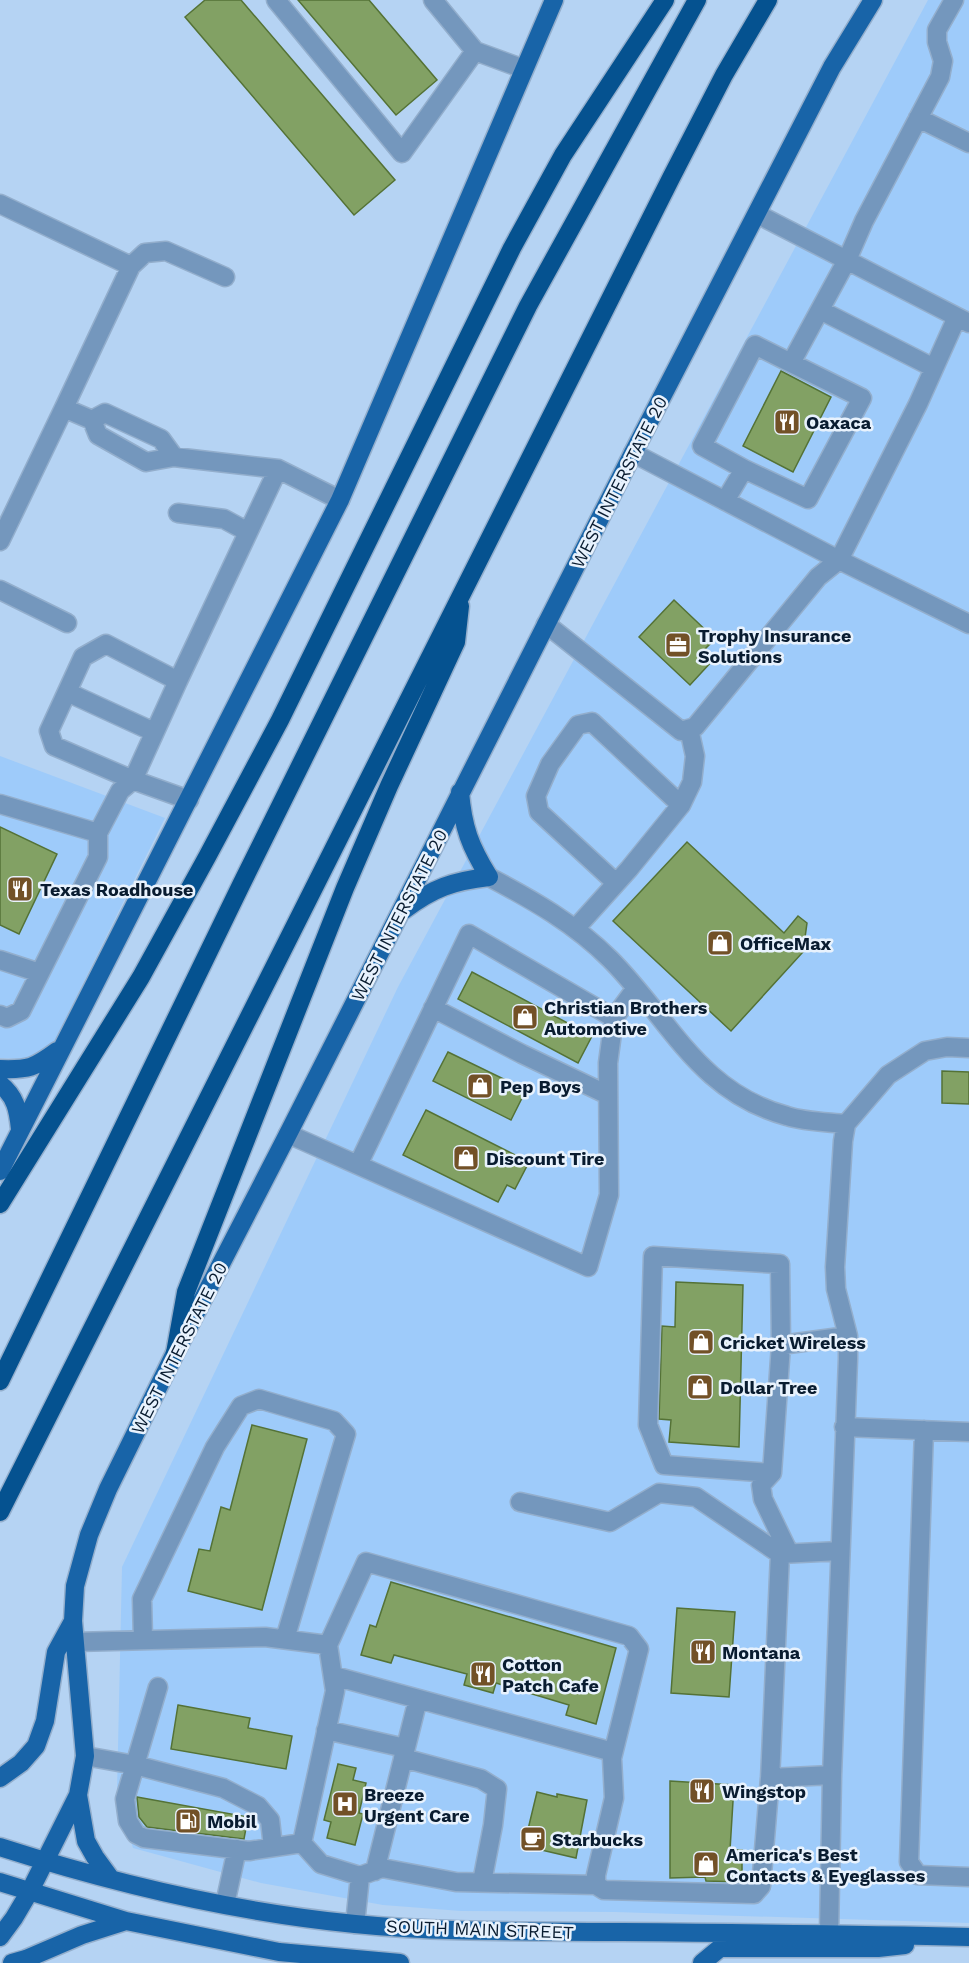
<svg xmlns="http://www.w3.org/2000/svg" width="969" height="1963" font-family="'Work Sans',sans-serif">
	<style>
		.built { fill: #9ecbfa }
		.building { fill: #82a164; stroke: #547236; stroke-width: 1.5 }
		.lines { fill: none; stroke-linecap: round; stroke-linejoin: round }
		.minor-casing { stroke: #93aecc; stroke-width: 21 }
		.major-casing { stroke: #93aecc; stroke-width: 21 }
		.highway-casing { stroke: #93aecc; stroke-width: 21 }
		.minor { stroke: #7497bd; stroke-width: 18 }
		.major { stroke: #1864a8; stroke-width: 18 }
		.highway { stroke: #055290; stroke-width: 18 }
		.labels { text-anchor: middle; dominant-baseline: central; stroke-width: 5; stroke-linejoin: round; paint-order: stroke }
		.poi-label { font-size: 18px; font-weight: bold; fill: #091c30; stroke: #e8f2fd; text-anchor: start }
		.street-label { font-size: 18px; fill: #091c30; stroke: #e8f2fd }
	</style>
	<rect width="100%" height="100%" fill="#b5d3f3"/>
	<!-- built -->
	<path class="built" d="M928,0H969V1923L615,1912L461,1911L383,1905L261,1883L133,1848L117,1792L122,1567L398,987Z
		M0,756L165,818L53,1044L26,1059L0,1058Z"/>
	<!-- building -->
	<path class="building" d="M205,0H241L395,180L354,215L185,17Z
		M298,0H369L437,80L396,115Z
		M781,371L831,397L793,472L743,446Z
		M674,600L715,639L703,651L713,660L690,685L639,637Z
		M0,827L57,854L19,934L0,925Z
		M687,842L784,933L798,916L807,923L803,952L731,1031L613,921Z
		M472,972L592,1036L578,1063L458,999Z
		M448,1052L526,1090L511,1120L433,1081Z
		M942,1071L969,1072V1104L942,1103Z
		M426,1110L529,1162L515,1189L507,1185L498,1202L403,1155Z
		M676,1282L743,1285L739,1447L669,1442L671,1420L659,1419L662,1326L675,1327Z
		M252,1425L307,1439L262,1610L188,1591L199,1549L210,1551L221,1507L230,1510Z
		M391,1582L616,1648L596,1724L566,1715L569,1705L496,1683L493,1693L464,1685L467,1674L394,1655L391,1663L361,1655L370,1625L376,1627Z
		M677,1608L735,1612L729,1697L671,1693Z
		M178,1705L250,1718L248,1728L292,1736L286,1769L171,1749Z
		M338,1764L356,1768L353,1780L366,1783L359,1813L363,1814L355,1845L327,1838L331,1822L324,1820Z
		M670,1781L734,1785L730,1850H742V1882L706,1881L705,1877L670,1878Z
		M537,1792L557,1797V1794L587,1800L576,1858L524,1846Z
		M137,1797L248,1817L244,1839L147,1827L139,1817Z"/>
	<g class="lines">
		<defs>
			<path id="minor" d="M276,0L402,153L475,51
				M433,0L475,51L524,69
				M918,118L969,143
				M0,204L131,266L64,408
				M757,214L969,323
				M131,266L145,253L166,251L225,277
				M820,310L934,368
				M92,420L105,413L161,439L174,457
				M633,453L839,560L969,624
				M744,469L702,446L755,345L791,363
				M725,501L744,469L808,499L862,398L791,363L847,260L864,221L940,77L943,61L937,42V30L954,0
				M178,513L224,519L248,532
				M0,541L64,408L92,420L98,435L146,462L174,457L278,469L340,500
				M0,590L67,623
				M546,624L681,731L695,727L818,577L839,560L918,404L957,317
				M178,681L133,780L54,746L49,731L83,657L106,644L178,681L278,469
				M67,692L154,732
				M0,804L98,833
				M489,877C533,900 575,924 610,959C670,1019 698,1092 787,1116C806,1122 827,1122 846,1124L843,1141L835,1267L836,1289L848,1336V1359L832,1775L829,1933
				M616,883L539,812L536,796L550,764L578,725L592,722L681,805
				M575,929L629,869L681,805L692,782L695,756L689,729
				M0,960L40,973
				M433,1008L522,1054L608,1095
				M0,1015L7,1018L21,1011L98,857V833L120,791L133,780L189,800
				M846,1124L888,1075L925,1051L947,1047L969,1048
				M288,1134L588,1267L609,1195L608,1063L614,1018L636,988
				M358,1165L469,934L614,1018
				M844,1427L969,1432
				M924,1430L909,1862L918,1875L969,1877
				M772,1473L664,1465L648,1425L653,1256L780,1264L781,1345
				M520,1502L610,1522L659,1493L696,1497L780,1554
				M789,1553L763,1499L761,1485L772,1473L781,1345L848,1336
				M143,1640L142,1599L215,1447L241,1406L259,1399L334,1421L346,1434L285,1639
				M75,1642L265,1637L328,1645
				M334,1676L613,1752
				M158,1687L125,1799L128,1821L136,1834L144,1838L249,1851L302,1843
				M326,1730L405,1748
				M85,1756L135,1765L223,1788L258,1806L270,1820L273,1847
				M403,1758L481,1779L497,1789L493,1825L482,1882
				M770,1780L780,1554L840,1551
				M302,1843L335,1691L328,1645L366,1562L629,1636L639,1649L612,1758L614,1798L596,1875V1885L604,1890L754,1894L761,1886L770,1778L832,1775
				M302,1843L321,1864L360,1876L382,1868L456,1882L596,1885
				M375,1871L418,1699
				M225,1904L237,1849
				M355,1924L360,1876"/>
			<path id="major" d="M404,910C433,888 453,881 489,877C470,846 463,828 460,792
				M0,1069C29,1070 34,1068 57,1051
				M0,1084C16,1097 18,1110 20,1129
				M0,1171L340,500L554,0
				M0,1778L21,1763L36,1746L45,1721L56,1652L73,1621
				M78,1795L86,1841L95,1857L111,1879
				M0,1847C115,1884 235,1912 355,1924C443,1933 532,1931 620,1932C736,1933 853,1934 969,1937
				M0,1882L126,1921L279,1952L400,1963
				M0,1937L14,1918L30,1891L78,1795L85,1756L73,1621L75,1586L89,1535L108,1489L175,1353L288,1134L633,453L832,67L873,0
				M12,1963L26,1959L82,1935L126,1921
				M702,1963L720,1948H878L905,1945"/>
			<path id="highway" d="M0,1204L141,977L207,857L280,720L512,248L563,155L665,0
				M175,1353L186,1292L345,888L389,786L456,642L460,606
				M0,1381L241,885L528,306L697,0
				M0,1512L671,178L724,75L768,0"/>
		</defs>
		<!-- minor casing -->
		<use href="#minor" class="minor-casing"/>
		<!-- major casing -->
		<use href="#major" class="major-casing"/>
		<!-- highway casing -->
		<use href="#highway" class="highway-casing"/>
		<!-- minor -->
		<use href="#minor" class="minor"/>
		<!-- major -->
		<use href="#major" class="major"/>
		<!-- highway -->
		<use href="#highway" class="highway"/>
	</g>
	<!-- icons -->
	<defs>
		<symbol id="restaurant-square" viewBox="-11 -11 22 22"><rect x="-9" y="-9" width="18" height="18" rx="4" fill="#725127" stroke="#e8f2fd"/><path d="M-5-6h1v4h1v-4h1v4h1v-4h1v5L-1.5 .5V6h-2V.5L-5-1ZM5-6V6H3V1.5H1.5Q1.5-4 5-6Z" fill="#fff"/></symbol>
		<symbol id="office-square" viewBox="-11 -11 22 22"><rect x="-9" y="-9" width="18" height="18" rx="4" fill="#725127" stroke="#e8f2fd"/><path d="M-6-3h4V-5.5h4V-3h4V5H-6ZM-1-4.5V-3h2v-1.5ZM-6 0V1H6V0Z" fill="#fff"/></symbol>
		<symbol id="shop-square" viewBox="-11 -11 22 22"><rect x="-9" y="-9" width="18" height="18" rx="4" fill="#725127" stroke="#e8f2fd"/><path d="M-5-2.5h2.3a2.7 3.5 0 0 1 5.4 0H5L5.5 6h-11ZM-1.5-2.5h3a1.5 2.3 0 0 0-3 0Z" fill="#fff"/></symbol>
		<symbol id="hospital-square" viewBox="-11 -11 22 22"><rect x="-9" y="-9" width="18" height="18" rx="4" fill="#725127" stroke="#e8f2fd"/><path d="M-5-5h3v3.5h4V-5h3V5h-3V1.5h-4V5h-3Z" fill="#fff"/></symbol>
		<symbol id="fuel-square" viewBox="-11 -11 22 22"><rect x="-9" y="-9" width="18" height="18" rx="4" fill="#725127" stroke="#e8f2fd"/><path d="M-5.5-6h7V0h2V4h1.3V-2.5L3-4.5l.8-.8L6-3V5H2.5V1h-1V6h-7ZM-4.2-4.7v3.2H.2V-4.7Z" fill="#fff"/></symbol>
		<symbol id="cafe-square" viewBox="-11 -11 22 22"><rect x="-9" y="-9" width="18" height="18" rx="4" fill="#725127" stroke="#e8f2fd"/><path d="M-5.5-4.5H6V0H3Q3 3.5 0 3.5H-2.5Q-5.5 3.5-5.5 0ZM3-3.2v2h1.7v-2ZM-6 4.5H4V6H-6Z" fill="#fff"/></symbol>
	</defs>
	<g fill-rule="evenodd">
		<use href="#restaurant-square" x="772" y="407" width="30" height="30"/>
		<use href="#office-square" x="663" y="630" width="30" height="30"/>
		<use href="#restaurant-square" x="5" y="874" width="30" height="30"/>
		<use href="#shop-square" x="705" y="928" width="30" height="30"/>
		<use href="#shop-square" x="510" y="1002" width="30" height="30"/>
		<use href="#shop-square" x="465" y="1071" width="30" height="30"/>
		<use href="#shop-square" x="451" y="1143" width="30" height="30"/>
		<use href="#shop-square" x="686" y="1327" width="30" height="30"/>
		<use href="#shop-square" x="685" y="1372" width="30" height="30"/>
		<use href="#restaurant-square" x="688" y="1637" width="30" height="30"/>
		<use href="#restaurant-square" x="468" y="1659" width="30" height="30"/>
		<use href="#restaurant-square" x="687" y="1776" width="30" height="30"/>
		<use href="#hospital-square" x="330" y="1789" width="30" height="30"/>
		<use href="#fuel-square" x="173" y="1806" width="30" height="30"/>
		<use href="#cafe-square" x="518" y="1824" width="30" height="30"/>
		<use href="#shop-square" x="691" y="1849" width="30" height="30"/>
	</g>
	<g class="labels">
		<!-- poi labels -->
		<g class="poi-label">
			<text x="806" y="422">Oaxaca</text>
			<text x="698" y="635">Trophy Insurance<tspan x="698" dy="21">Solutions</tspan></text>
			<text x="40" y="889">Texas Roadhouse</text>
			<text x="740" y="943">OfficeMax</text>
			<text x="544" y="1007">Christian Brothers<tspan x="544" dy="21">Automotive</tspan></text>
			<text x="500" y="1086">Pep Boys</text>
			<text x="486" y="1158">Discount Tire</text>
			<text x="720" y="1342">Cricket Wireless</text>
			<text x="720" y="1387">Dollar Tree</text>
			<text x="722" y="1652">Montana</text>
			<text x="502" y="1664">Cotton<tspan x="502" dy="21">Patch Cafe</tspan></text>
			<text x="722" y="1791">Wingstop</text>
			<text x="364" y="1794">Breeze<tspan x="364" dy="21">Urgent Care</tspan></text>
			<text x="207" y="1821">Mobil</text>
			<text x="552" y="1839">Starbucks</text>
			<text x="726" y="1854">America's Best<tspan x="726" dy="21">Contacts &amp; Eyeglasses</tspan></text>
		</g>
		<!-- street labels -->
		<g class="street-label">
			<text transform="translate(619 482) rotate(-63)">WEST INTERSTATE 20</text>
			<text transform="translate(399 915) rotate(-63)">WEST INTERSTATE 20</text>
			<text transform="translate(179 1348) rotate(-63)">WEST INTERSTATE 20</text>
			<text transform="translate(480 1929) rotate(2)">SOUTH MAIN STREET</text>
		</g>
	</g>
</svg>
